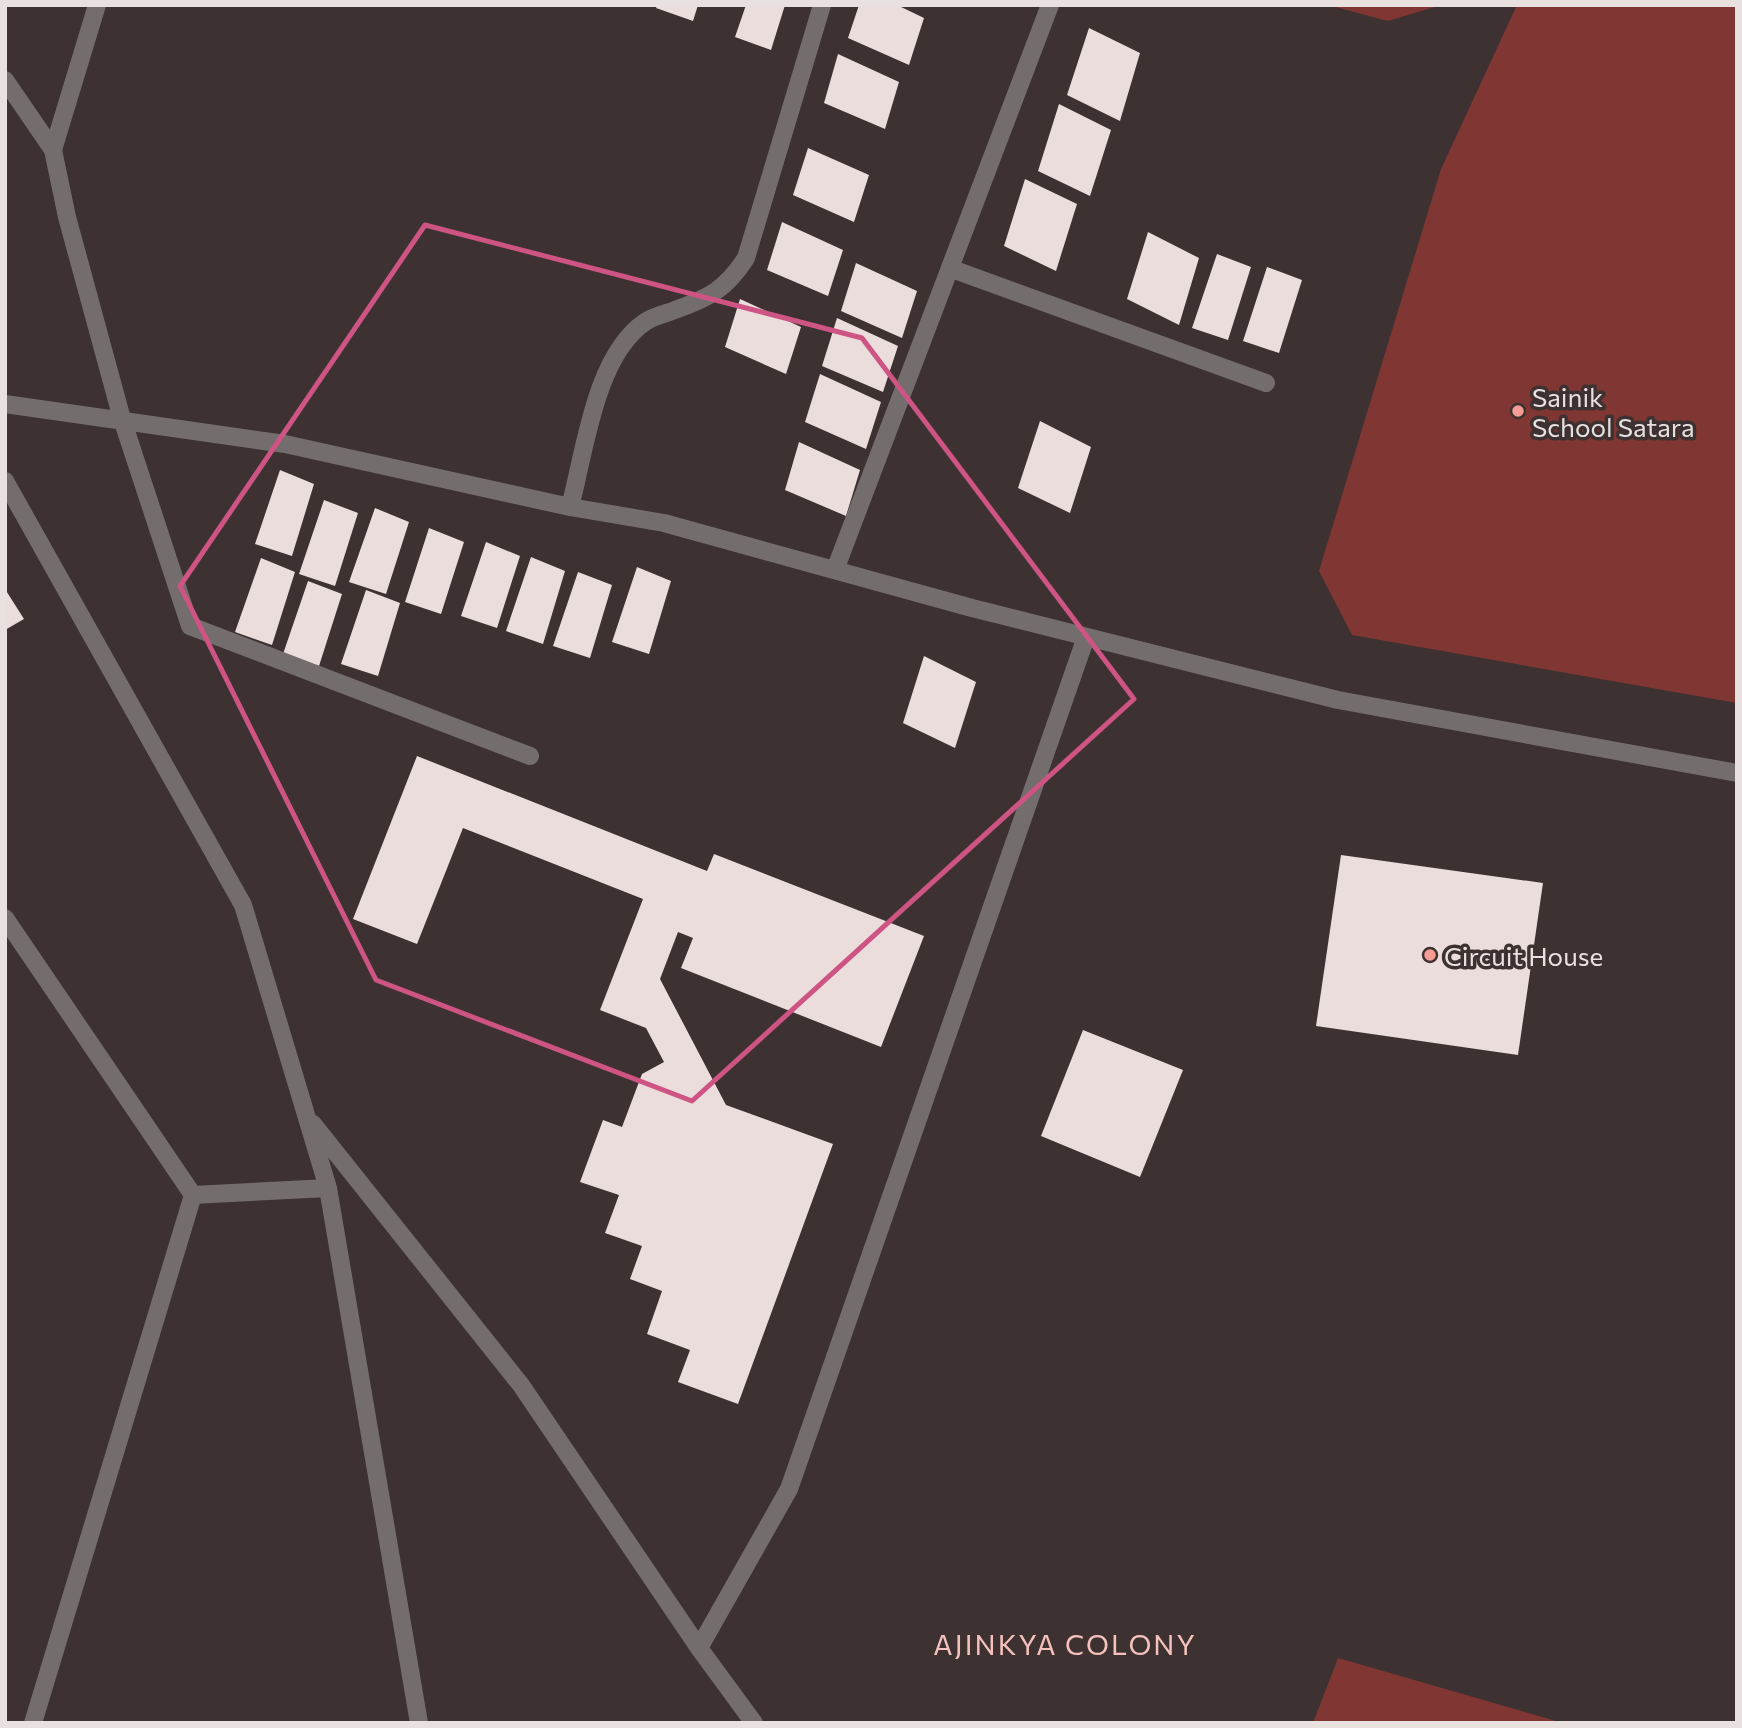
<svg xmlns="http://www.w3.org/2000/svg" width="1742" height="1728" font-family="Commissioner,sans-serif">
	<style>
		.green { fill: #803632 }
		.building { fill: #ebdddb }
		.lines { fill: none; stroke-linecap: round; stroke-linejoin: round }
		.lane { stroke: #736e6d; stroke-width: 18 }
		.street { stroke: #736e6d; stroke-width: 18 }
		.marked { fill: none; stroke: #cd5483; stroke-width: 5; stroke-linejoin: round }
		.poi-dot { fill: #f59c94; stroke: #3d3231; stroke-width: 2.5 }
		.labels { text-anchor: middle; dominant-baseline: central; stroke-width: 7; stroke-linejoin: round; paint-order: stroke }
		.poi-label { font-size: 26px; fill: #e8e1e0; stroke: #3d3231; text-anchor: start }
		.neighbourhood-label { font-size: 28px; letter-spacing: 2px; fill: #f5c1bc; stroke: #3d3231 }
	</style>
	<rect width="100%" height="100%" fill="#3d3231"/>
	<!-- green -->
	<path class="green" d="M1328,5H1441L1388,21Z
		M1517,5H1737V703L1352,635L1319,571L1441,169Z
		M1338,1658L1563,1723H1313Z"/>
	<!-- building -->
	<path class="building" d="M657,5H698L693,21L656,8Z
		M746,5H785L771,50L735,37Z
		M859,5H897L924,18L909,65L848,38Z
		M1089,28L1140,53L1120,121L1067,95Z
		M838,54L899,82L885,129L824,103Z
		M1059,104L1111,130L1090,196L1038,171Z
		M808,148L869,175L854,222L793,195Z
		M1025,179L1077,204L1056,271L1004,246Z
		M782,222L843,250L828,296L767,270Z
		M1148,232L1199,258L1179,325L1127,299Z
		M1217,254L1251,267L1228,340L1192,328Z
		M856,263L917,291L902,338L841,311Z
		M1267,267L1302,280L1279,353L1243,341Z
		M740,299L801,327L786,374L725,347Z
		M837,318L898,346L883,392L822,366Z
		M820,374L881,402L866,449L805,422Z
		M1040,421L1091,447L1070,513L1018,488Z
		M799,442L860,470L846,516L785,490Z
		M280,470L314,484L292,556L255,544Z
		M324,500L358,513L335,586L299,574Z
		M375,508L409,522L386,594L349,582Z
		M429,528L464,542L441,614L405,602Z
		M486,542L520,556L497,628L461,616Z
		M531,557L565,571L543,644L506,631Z
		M261,558L295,572L272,645L235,632Z
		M637,567L671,581L649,654L612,642Z
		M578,572L612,585L590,658L553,646Z
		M308,581L342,594L319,666L283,654Z
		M5,589L24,619L5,630Z
		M366,590L400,603L378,676L341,664Z
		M924,656L976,682L955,748L903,723Z
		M417,756L707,871L714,854L924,936L881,1047L681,968L693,938L678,932L660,979L726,1105L833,1144L738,1404L678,1382L690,1350L647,1334L662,1291L630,1279L642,1246L605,1233L619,1195L580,1182L603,1120L622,1127L642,1074L664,1062L646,1028L600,1010L643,899L463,828L417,944L353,919Z
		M1341,855L1543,883L1518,1055L1316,1026Z
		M1083,1030L1183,1070L1140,1177L1041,1136Z"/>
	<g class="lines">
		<!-- lane -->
		<path class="lane" d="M53,150L97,5"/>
		<!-- street -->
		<path class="street" d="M5,80L53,150L67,217L122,419L190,626L530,756
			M952,269L1266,383
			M5,404L285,444L570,507L664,523L972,608L1338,700L1737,773
			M5,481L243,905L328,1188L419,1723
			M570,507C585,451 595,356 645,322C653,316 665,314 675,310C709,298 726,289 746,258L822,5
			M835,570L1050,5
			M5,918L193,1195L328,1188
			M313,1124L521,1385L699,1648L754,1723
			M699,1648L789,1489L1086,637
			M33,1723L193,1195"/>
	</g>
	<!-- marked area -->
	<path class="marked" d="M425,225L862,338L1134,699L692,1101L376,980L180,586Z"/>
	<!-- markers -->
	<g class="poi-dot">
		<circle cx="1518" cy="411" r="7"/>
		<circle cx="1430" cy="955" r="7"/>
	</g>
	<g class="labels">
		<!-- poi labels -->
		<g class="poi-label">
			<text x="1532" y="396">Sainik<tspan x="1532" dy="30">School Satara</tspan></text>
			<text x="1444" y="955">Circuit House</text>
		</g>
		<!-- neighbourhood labels -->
		<g class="neighbourhood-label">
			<text x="1065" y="1644">AJINKYA COLONY</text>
		</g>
	</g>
	<!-- border -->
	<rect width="1742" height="1728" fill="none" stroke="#e8e1e0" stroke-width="14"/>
</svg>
